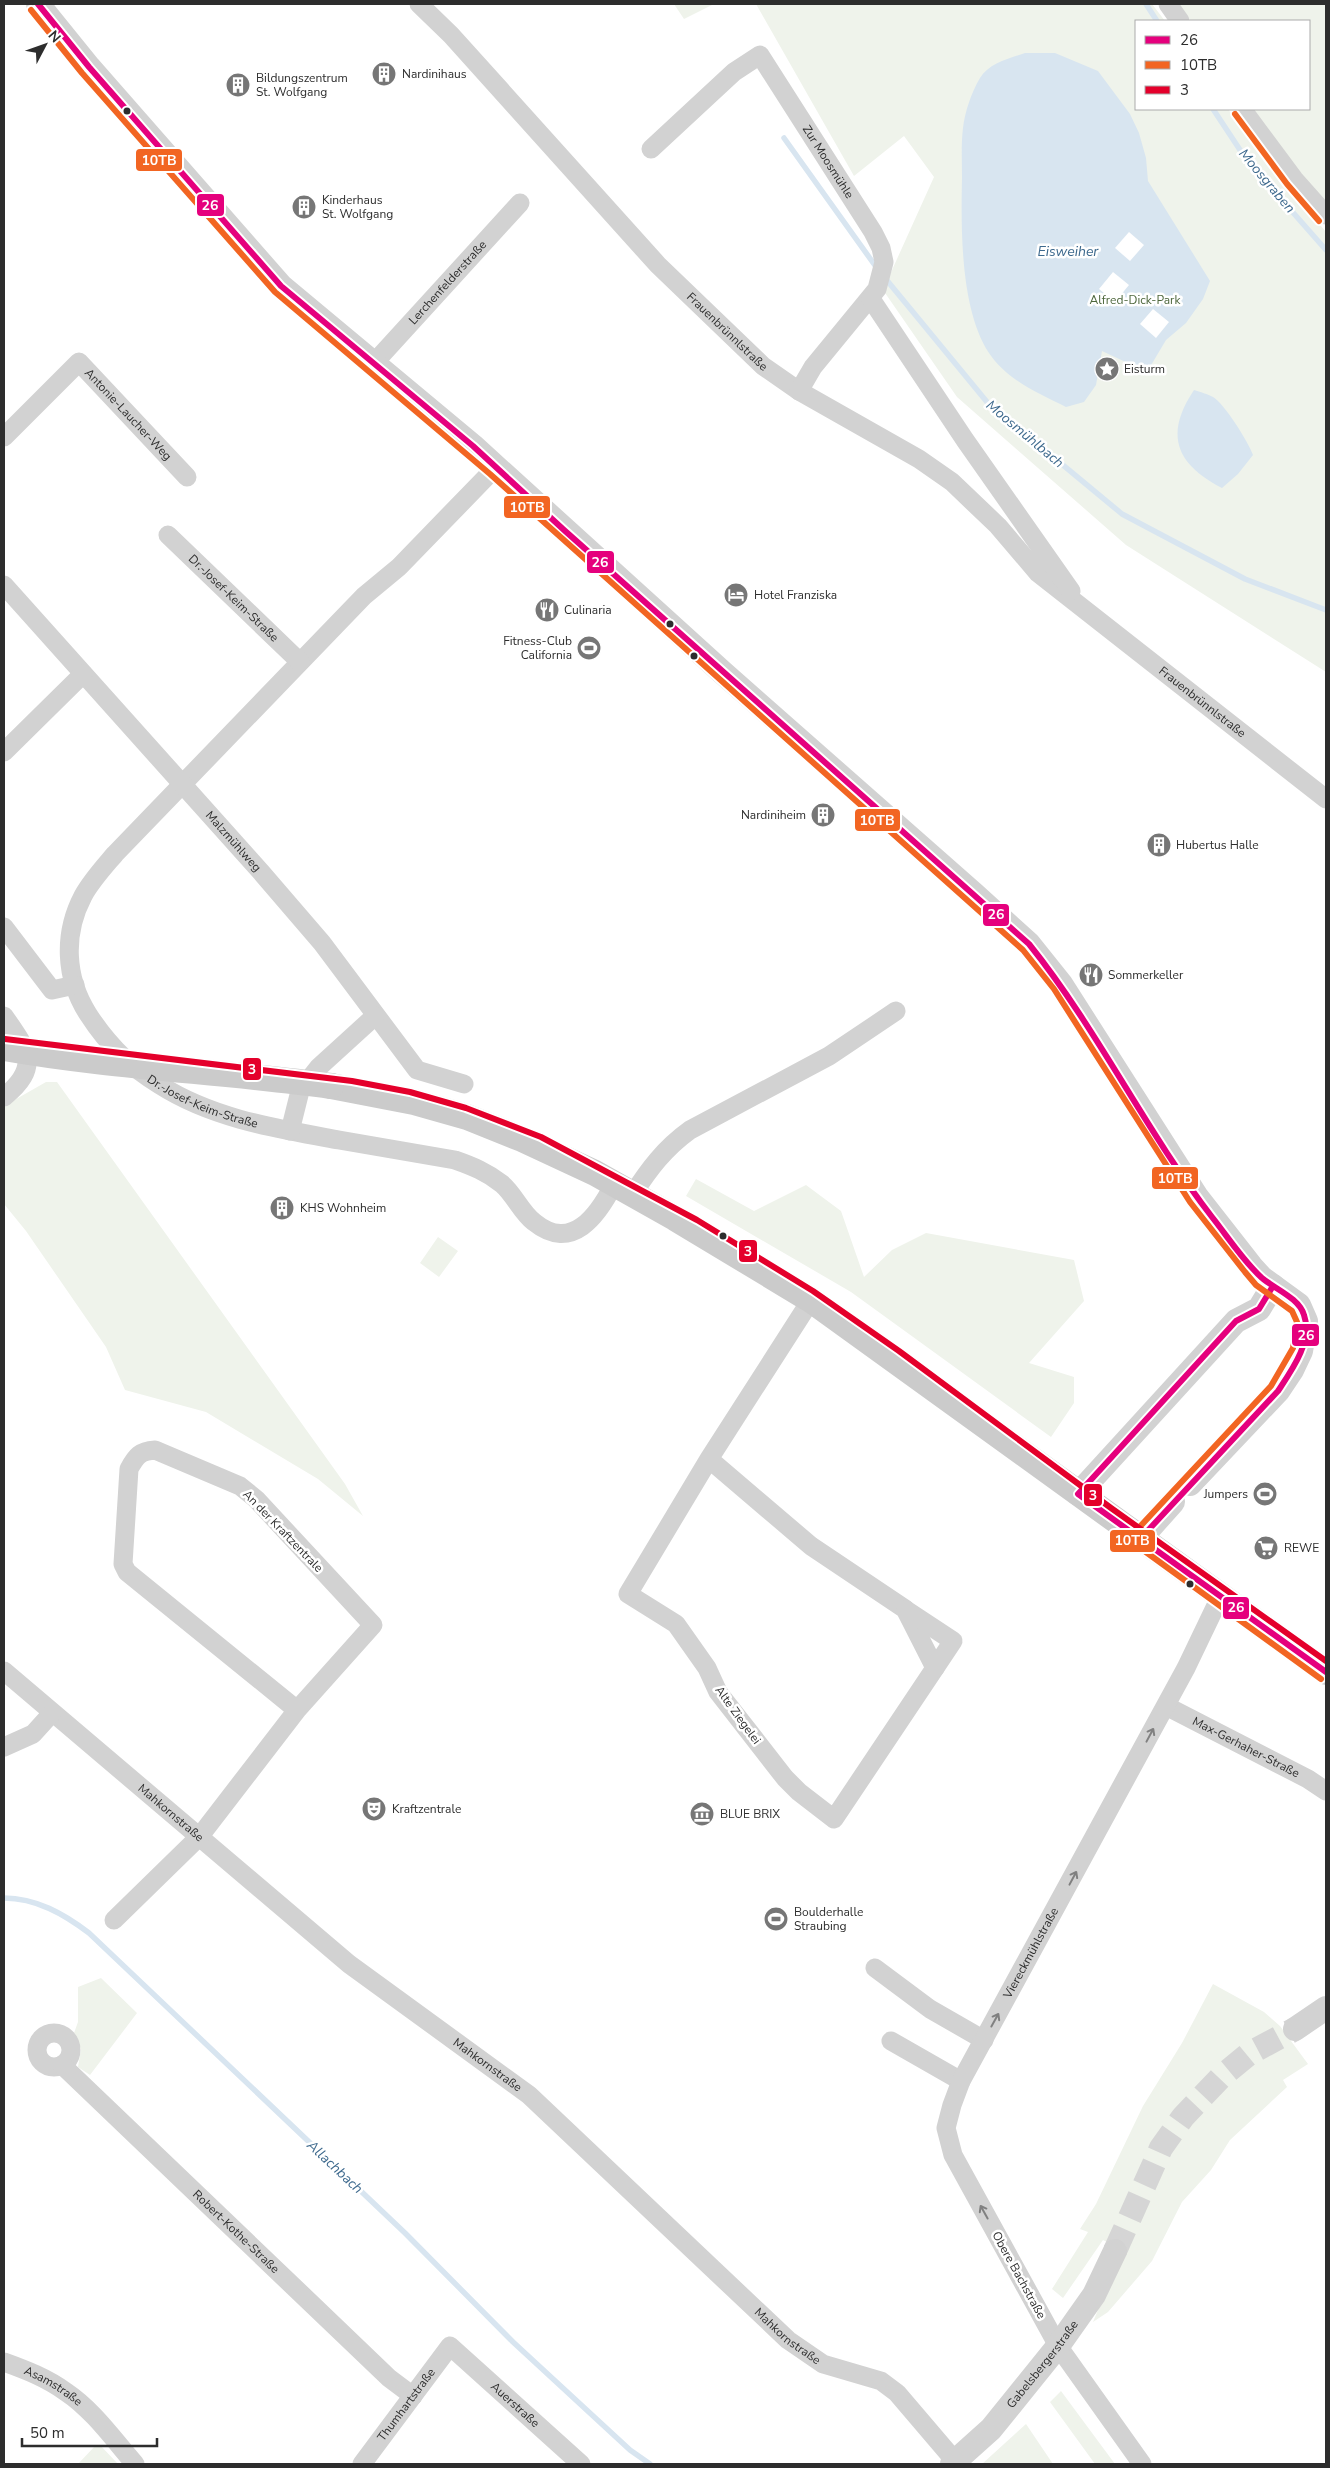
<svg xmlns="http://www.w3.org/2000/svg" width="1330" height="2468" font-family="'Nunito Sans',sans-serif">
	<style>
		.green { fill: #eff3eb }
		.water { fill: #d8e5f0 }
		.pier { fill: #fff }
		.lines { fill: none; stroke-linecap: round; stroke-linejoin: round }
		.stream { stroke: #d8e5f0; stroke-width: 5.5 }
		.tertiary-tunnel { stroke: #d5d5d5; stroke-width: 24; stroke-dasharray: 24 12; stroke-linecap: butt }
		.minor { stroke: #d2d2d2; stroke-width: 19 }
		.tertiary { stroke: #d2d2d2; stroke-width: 24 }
		.secondary { stroke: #cbcbcb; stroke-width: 26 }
		.secondary-bridge { stroke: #cbcbcb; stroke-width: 26 }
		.bus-1-casing { stroke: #fff; stroke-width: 10 }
		.bus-2-casing { stroke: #fff; stroke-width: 10 }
		.bus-3-casing { stroke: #fff; stroke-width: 10 }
		.bus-1 { stroke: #e5007d; stroke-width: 6 }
		.bus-2 { stroke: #f26522; stroke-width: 6 }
		.bus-3 { stroke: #e4002b; stroke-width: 6 }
		.oneway { stroke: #808080 }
		.bus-dot { fill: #2d2d2d; stroke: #fff; stroke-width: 2 }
		.labels { text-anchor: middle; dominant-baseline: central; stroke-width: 5; stroke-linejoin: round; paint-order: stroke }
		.poi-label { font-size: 12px; fill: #2d2d2d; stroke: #fff; text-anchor: start }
		.street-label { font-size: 12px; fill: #2d2d2d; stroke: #fff }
		.park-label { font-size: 12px; fill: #4d673c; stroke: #fff }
		.water-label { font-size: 14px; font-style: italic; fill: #3d698d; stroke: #fff }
		.line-badge { stroke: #fff; stroke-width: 2 }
		.badge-label { font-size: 14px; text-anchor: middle; font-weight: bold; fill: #fff }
	</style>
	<rect width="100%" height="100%" fill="#fff"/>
	<!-- green -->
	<path class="green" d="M674,4H714L684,19Z
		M756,4H1152L1165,21H1136V109H1228L1259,152L1326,232V672L1126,545L957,397L883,290L934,177L904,136L854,176Z
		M1179,4H1326V206L1249,109H1309V21H1191Z
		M46,1082H57L345,1484L363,1516L318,1479L206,1412L125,1390L106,1347L26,1231L4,1204V1106Z
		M696,1179L754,1211L806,1185L841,1211L864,1277L892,1250L926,1233L1074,1260L1084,1301L1029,1363L1074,1377V1403L1051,1437L851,1292L686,1196Z
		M438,1237L458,1251L439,1277L420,1263Z
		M101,1978L137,2013L90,2075L78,2067L81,2049L74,2033L78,2022V1987Z
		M1213,1984L1264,2012L1280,2026L1308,2064L1283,2080L1287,2087L1230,2140L1211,2170L1182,2202L1152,2261L1108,2312L1093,2322L1123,2250L1103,2240L1063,2298L1052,2289L1088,2232L1080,2229L1096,2204L1143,2106L1182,2043Z
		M1061,2391L1115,2464H1095L1050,2402Z
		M1026,2424L1053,2464H982Z
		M100,2445L118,2464H78L95,2446Z"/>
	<!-- water -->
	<path class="water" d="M1025,53H1055L1098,71L1130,114L1139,133L1146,158L1148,181L1210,281L1203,299L1186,323L1166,340L1147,372L1102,351L1096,385L1084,402L1066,407C1038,393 1007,380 989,353C960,309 961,228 962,178C962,162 961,144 963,128C965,112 971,93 980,78C989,63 1010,58 1025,53Z
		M1194,390C1200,392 1208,394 1213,397C1224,403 1249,443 1253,455L1238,474L1222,488C1176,464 1164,435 1194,390Z"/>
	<!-- pier -->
	<path class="pier" d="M1129,232L1144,245L1130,261L1115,248Z
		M1113,272L1129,285L1115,302L1099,289Z
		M1153,309L1169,322L1156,338L1140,324Z"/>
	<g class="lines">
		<!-- stream -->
		<path class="stream" d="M1146,4L1157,21
			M1213,109L1246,159L1326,250
			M784,138L879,271
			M885,278L987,402L1122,514L1245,579L1326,610
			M4,1898C36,1898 64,1914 89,1933L405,2233L513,2342L630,2450L650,2464"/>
		<!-- tertiary-tunnel -->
		<path class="tertiary-tunnel" d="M1115,2251L1161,2148L1183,2117L1221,2077L1250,2053L1295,2029"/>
		<!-- minor -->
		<g class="minor">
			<path id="s1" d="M419,4L451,35L658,265L763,366L799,391L919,459L952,482L998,526L1038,573L1326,799"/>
			<path d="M1168,4L1180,21"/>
			<path d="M1242,109L1294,179L1326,215"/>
			<path id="s2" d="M651,149L734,72L760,55L873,232L881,248L884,262L877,289L813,367L799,391"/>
			<path d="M871,299L965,440L1071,591"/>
			<path id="s3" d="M374,363L520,203"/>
			<path id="s4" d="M4,437L79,362L187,477"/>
			<path id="s5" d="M496,467L399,567L364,596L115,854C104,867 91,881 83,896C63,934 65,978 88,1014C106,1042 131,1068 160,1085C213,1119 279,1129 339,1140C378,1147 416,1153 455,1160C472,1166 487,1172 502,1184C514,1194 521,1212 534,1222C572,1253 598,1215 614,1184"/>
			<path id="s6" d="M168,535L300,662"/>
			<path id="s7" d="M4,585L261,872L322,943L417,1070L464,1084"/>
			<path d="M4,752L83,674"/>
			<path d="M4,927L52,990L75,985"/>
			<path d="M4,1016C28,1050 41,1067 4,1097"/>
			<path d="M290,1131L300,1091L319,1067L375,1016"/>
			<path d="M633,1194C649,1169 665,1148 690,1130L829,1056L896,1011"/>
			<path d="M709,1459L811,1546L905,1609L935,1668L834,1819L799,1792L785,1778L718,1692L707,1668L676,1624L628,1594L709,1459L811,1300"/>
			<path d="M906,1610L953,1641L935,1668"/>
			<path id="s8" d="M4,1671L349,1964L529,2095L788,2340L823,2364L881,2381L897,2393L955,2461"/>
			<path id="s9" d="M1166,1706L1308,1779L1326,1791"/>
			<path d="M4,1747L33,1734L52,1713"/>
			<path d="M114,1920L200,1836L297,1710L373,1625L256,1499L240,1486L155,1450C140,1451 136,1456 129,1469L123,1564L127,1572L297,1710"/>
			<path d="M875,1968L930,2009L984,2040"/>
			<circle cx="54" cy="2050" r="17"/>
			<path d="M891,2041L961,2081"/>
			<path id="s10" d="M62,2065L389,2378L413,2396"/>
			<path id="s11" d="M4,2362C26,2370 47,2378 66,2392C93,2410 114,2440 135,2464"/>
			<path id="s12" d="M362,2464L450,2346L581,2464"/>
			<path id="s13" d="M1142,2464L1058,2346L953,2155L946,2128L952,2105L961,2081L1186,1668L1221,1595"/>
		</g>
		<!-- tertiary -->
		<g class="tertiary">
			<path d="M38,4L89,67L281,286L473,446L722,672L974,894L1029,944L1061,984L1197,1197L1251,1266L1262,1278L1299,1305L1306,1321L1301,1351L1292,1370L1278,1391L1190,1484"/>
			<path d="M1078,1494L1236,1321L1259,1309L1273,1286"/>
			<path d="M1140,1539L1173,1502"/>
			<path d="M1295,2029L1326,2008"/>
			<path id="s14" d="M952,2464L991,2429L1058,2346L1094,2295L1115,2251"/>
		</g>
		<!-- secondary -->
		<path class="secondary" d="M331,1086L414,1102L467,1117L522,1139L595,1173L675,1218L811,1300L1326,1672"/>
		<!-- secondary-bridge -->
		<path class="secondary-bridge" d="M4,1048C112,1067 222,1071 331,1086"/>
		<defs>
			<path id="bus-1" d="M38,4L89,67L281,286L473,446L564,530L1029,944C1098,1030 1145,1130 1212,1217C1228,1237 1243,1261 1262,1278C1275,1289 1299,1298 1304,1315C1313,1341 1292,1370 1278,1391L1140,1539
				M1273,1286L1259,1309L1236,1321L1078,1494L1326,1672"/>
			<path id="bus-2" d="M31,10L82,73L275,292L490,474L1023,950L1054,989L1190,1202L1245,1272L1256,1285L1292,1311L1297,1322L1293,1348L1271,1386L1134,1533L1132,1542L1321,1679
				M1235,114L1287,184L1319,221"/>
			<path id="bus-3" d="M5,1039L352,1081L410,1092L466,1108L541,1137L697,1220L813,1291L899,1351L1111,1508L1326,1661"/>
		</defs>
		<!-- bus-1 casing -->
		<use href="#bus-1" class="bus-1-casing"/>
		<!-- bus-2 casing -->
		<use href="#bus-2" class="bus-2-casing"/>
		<!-- bus-3 casing -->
		<use href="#bus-3" class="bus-3-casing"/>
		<!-- bus-1 -->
		<use href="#bus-1" class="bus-1"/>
		<!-- bus-2 -->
		<use href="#bus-2" class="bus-2"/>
		<!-- bus-3 -->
		<use href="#bus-3" class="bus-3"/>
	</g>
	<!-- one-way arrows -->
	<defs><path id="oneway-shaft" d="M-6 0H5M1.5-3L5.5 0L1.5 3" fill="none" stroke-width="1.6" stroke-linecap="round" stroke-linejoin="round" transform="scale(1.25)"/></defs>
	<g class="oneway">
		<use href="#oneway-shaft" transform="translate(1150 1735) rotate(-62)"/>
		<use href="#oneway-shaft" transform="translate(1073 1878) rotate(-62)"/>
		<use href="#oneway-shaft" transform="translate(995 2020) rotate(-61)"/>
		<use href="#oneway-shaft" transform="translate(984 2212) rotate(-119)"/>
	</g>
	<!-- icons -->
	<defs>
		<symbol id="building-disc" viewBox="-11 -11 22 22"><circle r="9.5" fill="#767676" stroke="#fff"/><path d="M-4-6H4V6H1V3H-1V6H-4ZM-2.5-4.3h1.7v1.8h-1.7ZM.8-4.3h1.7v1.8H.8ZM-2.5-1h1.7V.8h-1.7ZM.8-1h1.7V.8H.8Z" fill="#fff"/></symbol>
		<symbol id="sight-disc" viewBox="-11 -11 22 22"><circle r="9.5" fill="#767676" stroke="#fff"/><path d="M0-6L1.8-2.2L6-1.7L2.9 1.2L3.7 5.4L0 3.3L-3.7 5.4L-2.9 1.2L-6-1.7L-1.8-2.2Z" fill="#fff"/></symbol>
		<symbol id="hotel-disc" viewBox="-11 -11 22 22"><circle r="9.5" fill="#767676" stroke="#fff"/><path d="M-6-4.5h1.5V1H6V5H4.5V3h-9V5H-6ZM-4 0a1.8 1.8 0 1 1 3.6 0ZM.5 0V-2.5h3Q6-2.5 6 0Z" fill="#fff"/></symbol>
		<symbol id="restaurant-disc" viewBox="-11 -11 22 22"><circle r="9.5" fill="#767676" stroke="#fff"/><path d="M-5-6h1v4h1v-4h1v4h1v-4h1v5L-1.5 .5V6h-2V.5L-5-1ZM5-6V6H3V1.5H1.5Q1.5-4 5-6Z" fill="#fff"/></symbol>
		<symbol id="stadium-disc" viewBox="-11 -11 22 22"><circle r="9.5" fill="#767676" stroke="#fff"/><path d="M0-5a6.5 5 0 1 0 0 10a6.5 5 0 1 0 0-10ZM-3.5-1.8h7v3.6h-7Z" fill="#fff"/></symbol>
		<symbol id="supermarket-disc" viewBox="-11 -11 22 22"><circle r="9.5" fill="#767676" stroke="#fff"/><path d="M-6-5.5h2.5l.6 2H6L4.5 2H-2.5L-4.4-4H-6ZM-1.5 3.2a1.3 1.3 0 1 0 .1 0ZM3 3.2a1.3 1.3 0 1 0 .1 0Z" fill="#fff"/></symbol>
		<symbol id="theatre-disc" viewBox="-11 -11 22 22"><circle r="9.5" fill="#767676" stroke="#fff"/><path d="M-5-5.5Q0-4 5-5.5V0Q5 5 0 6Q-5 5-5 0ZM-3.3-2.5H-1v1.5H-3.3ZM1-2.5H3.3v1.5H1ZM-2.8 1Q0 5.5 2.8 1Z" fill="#fff"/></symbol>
		<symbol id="museum-disc" viewBox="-11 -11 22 22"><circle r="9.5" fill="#767676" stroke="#fff"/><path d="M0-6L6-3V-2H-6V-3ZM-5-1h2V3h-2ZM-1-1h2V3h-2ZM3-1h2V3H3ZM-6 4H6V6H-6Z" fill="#fff"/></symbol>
	</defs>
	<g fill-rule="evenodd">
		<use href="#building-disc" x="370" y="60" width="28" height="28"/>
		<use href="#building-disc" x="224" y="71" width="28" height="28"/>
		<use href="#building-disc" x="290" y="193" width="28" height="28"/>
		<use href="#sight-disc" x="1093" y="355" width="28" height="28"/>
		<use href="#hotel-disc" x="722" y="581" width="28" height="28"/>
		<use href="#restaurant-disc" x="533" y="596" width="28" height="28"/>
		<use href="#stadium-disc" x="575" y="634" width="28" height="28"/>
		<use href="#building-disc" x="809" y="801" width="28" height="28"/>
		<use href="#building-disc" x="1145" y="831" width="28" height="28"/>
		<use href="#restaurant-disc" x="1077" y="961" width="28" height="28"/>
		<use href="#building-disc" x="268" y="1194" width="28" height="28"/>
		<use href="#stadium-disc" x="1251" y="1480" width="28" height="28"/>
		<use href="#supermarket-disc" x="1252" y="1534" width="28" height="28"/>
		<use href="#theatre-disc" x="360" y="1795" width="28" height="28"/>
		<use href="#museum-disc" x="688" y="1800" width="28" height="28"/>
		<use href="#stadium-disc" x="762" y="1905" width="28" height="28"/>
	</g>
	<!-- markers -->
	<g class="bus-dot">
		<circle cx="127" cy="111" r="4.5"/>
		<circle cx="670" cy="624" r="4.5"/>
		<circle cx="694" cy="656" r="4.5"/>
		<circle cx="723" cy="1236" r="4.5"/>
		<circle cx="1190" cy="1584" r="4.5"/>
	</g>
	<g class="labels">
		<!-- poi labels -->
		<g class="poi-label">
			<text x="402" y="74">Nardinihaus</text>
			<text x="256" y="78">Bildungszentrum<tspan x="256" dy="14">St. Wolfgang</tspan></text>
			<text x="322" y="200">Kinderhaus<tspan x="322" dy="14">St. Wolfgang</tspan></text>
			<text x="1124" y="369">Eisturm</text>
			<text x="754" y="595">Hotel Franziska</text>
			<text x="564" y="610">Culinaria</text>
			<text x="572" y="641" text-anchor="end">Fitness-Club<tspan x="572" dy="14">California</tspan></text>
			<text x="806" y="815" text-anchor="end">Nardiniheim</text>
			<text x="1176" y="845">Hubertus Halle</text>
			<text x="1108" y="975">Sommerkeller</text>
			<text x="300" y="1208">KHS Wohnheim</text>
			<text x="1248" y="1494" text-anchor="end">Jumpers</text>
			<text x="1284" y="1548">REWE</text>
			<text x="392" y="1809">Kraftzentrale</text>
			<text x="720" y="1814">BLUE BRIX</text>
			<text x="794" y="1912">Boulderhalle<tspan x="794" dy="14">Straubing</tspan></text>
		</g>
		<!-- street labels -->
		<g class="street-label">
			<text stroke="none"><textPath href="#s2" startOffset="271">Zur Moosmühle</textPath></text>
			<text stroke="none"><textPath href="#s3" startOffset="109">Lerchenfelderstraße</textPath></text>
			<text stroke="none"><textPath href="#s1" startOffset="450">Frauenbrünnlstraße</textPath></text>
			<text stroke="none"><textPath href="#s4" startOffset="178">Antonie-Laucher-Weg</textPath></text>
			<text stroke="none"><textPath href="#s6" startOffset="91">Dr.-Josef-Keim-Straße</textPath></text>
			<text stroke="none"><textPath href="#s1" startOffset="1056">Frauenbrünnlstraße</textPath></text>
			<text stroke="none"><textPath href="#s7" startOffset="344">Malzmühlweg</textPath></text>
			<text stroke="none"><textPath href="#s5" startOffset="868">Dr.-Josef-Keim-Straße</textPath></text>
			<text transform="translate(283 1531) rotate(46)">An der Kraftzentrale</text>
			<text transform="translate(738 1715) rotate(54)">Alte Ziegelei</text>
			<text stroke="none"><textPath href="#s9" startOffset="90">Max-Gerhaher-Straße</textPath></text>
			<text stroke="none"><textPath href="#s8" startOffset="219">Mahkornstraße</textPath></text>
			<text stroke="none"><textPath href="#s13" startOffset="586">Viereckmühlstraße</textPath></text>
			<text stroke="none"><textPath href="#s8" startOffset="624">Mahkornstraße</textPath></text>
			<text stroke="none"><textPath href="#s10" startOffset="241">Robert-Kothe-Straße</textPath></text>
			<text transform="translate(1019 2275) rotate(61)">Obere Bachstraße</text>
			<text stroke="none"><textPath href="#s8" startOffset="1029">Mahkornstraße</textPath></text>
			<text stroke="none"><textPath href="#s14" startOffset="135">Gabelsbergerstraße</textPath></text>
			<text stroke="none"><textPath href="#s11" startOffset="55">Asamstraße</textPath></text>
			<text stroke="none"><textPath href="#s12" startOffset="74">Thumhartstraße</textPath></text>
			<text stroke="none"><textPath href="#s12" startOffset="235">Auerstraße</textPath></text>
		</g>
		<!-- park labels -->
		<g class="park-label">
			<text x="1135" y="300">Alfred-Dick-Park</text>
		</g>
		<!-- water labels -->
		<g class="water-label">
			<text transform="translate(1267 181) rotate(50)">Moosgraben</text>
			<text x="1068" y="251">Eisweiher</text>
			<text transform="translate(1025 434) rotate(40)">Moosmühlbach</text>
			<text transform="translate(335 2167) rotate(43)">Allachbach</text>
		</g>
	</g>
	<g class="line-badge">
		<rect x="135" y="148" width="48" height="24" rx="5" fill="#f26522"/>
		<rect x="196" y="193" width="29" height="24" rx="5" fill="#e5007d"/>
		<rect x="503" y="495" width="48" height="24" rx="5" fill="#f26522"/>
		<rect x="586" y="550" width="29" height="24" rx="5" fill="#e5007d"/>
		<rect x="854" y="808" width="47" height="24" rx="5" fill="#f26522"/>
		<rect x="982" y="903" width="28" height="24" rx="5" fill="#e5007d"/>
		<rect x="242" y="1057" width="20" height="24" rx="5" fill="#e4002b"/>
		<rect x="1151" y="1166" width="48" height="24" rx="5" fill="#f26522"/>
		<rect x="738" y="1239" width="20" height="24" rx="5" fill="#e4002b"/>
		<rect x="1291" y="1323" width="29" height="24" rx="5" fill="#e5007d"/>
		<rect x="1083" y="1483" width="20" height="24" rx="5" fill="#e4002b"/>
		<rect x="1109" y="1529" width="47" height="24" rx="5" fill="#f26522"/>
		<rect x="1222" y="1596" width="28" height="24" rx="5" fill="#e5007d"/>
	</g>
	<g class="badge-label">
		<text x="159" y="165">10TB</text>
		<text x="210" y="210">26</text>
		<text x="527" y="512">10TB</text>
		<text x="600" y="567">26</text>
		<text x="877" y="825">10TB</text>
		<text x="996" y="919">26</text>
		<text x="252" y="1074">3</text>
		<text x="1175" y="1183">10TB</text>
		<text x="748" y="1256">3</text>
		<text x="1306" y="1340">26</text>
		<text x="1093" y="1500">3</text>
		<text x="1132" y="1545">10TB</text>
		<text x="1236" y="1612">26</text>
	</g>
	<!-- border -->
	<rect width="1330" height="2468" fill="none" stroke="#2d2d2d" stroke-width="10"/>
	<!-- legend -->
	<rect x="1135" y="20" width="175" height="90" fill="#ffffff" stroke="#ababab"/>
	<rect x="1145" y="36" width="25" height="8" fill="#e5007d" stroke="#ababab"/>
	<text x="1180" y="45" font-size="15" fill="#2d2d2d">26</text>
	<rect x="1145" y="61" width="25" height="8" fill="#f26522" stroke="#ababab"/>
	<text x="1180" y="70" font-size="15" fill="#2d2d2d">10TB</text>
	<rect x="1145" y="86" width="25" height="8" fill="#e4002b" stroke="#ababab"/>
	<text x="1180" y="95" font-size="15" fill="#2d2d2d">3</text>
	<!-- north arrow -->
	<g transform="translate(45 45) rotate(49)" stroke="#ffffff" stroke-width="4" paint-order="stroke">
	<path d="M0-4L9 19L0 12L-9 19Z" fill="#2d2d2d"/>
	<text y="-8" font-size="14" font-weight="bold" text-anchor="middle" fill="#2d2d2d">N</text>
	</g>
	<!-- scale -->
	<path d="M22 2438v8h135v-8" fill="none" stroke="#2d2d2d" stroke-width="2.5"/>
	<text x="30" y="2438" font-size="15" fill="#2d2d2d" stroke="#ffffff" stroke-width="4" paint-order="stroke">50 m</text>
</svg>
